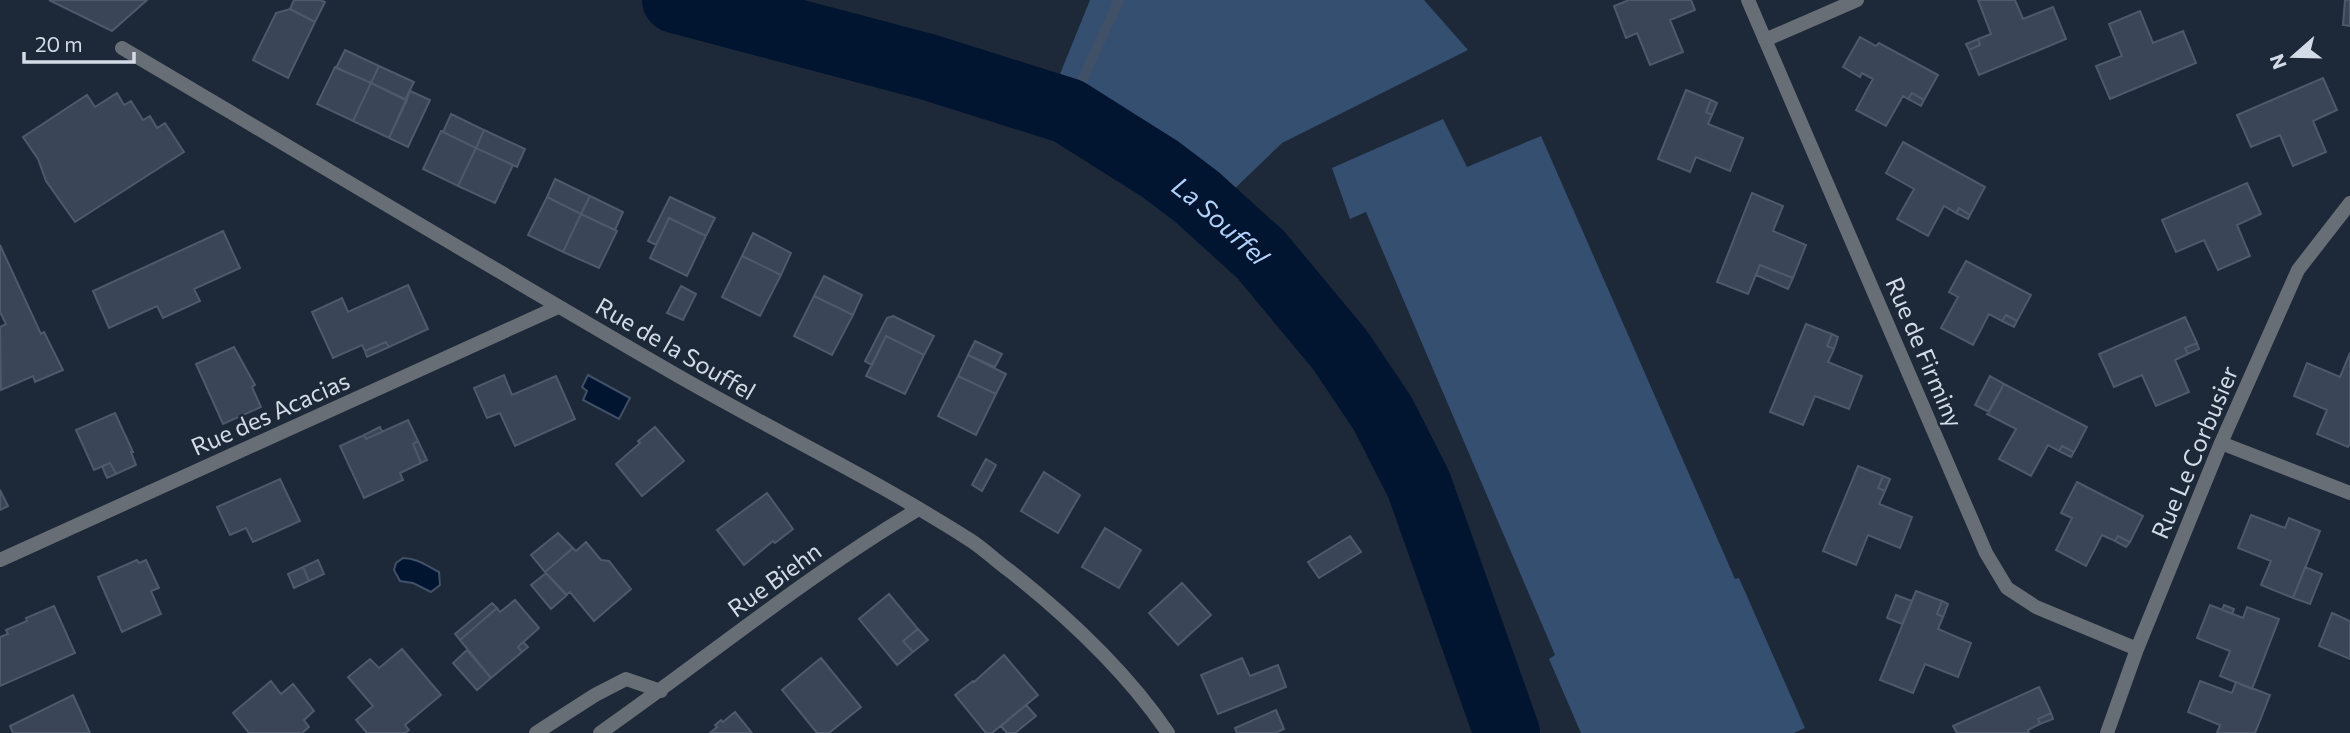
<svg xmlns="http://www.w3.org/2000/svg" width="2350" height="733" font-family="Commissioner,sans-serif">
	<style>
		.green { fill: #354f71 }
		.water { fill: #011430; stroke: #405067; stroke-width: 2 }
		.lines { fill: none; stroke-linecap: round; stroke-linejoin: round }
		.stream { stroke: #405067; stroke-width: 10 }
		.river { stroke: #011430; stroke-width: 66 }
		.building { fill: #3a4657; stroke: #4c5a6b; stroke-width: 2 }
		.street { stroke: #686e76; stroke-width: 14 }
		.labels { text-anchor: middle; dominant-baseline: central; stroke-width: 5; stroke-linejoin: round; paint-order: stroke }
		.street-label { font-size: 24px; fill: #d3dbe6; stroke: #1d2938 }
		.water-label { font-size: 26px; font-style: italic; fill: #b3d2fa; stroke: #1d2938 }
	</style>
	<rect width="100%" height="100%" fill="#1d2938"/>
	<!-- green -->
	<path class="green" d="M1090,0H1424L1468,50L1282,143L1228,195L1058,79Z
		M1443,119L1467,167L1541,136L1735,579L1739,578L1805,728L1794,733H1581L1549,659L1555,655L1366,212L1350,219L1332,168Z"/>
	<!-- water -->
	<path class="water" d="M588,375L630,398L619,419L583,400L587,391L582,387Z
		M403,558C417,558 427,566 439,572L440,585L431,592L413,583L400,581L394,570L396,563Z"/>
	<g class="lines">
		<!-- stream -->
		<path class="stream" d="M1068,111L1119,0"/>
		<!-- river -->
		<path class="river" id="s1" d="M675,0L928,67L1068,111L1160,169L1197,197L1261,255L1340,350L1383,414L1419,485L1507,733"/>
	</g>
	<!-- building -->
	<path class="building" d="M49,0H147L112,31Z
		M294,0H320L325,2L315,22L290,9Z
		M1629,0H1691L1695,10L1670,20L1683,52L1650,65L1637,33L1626,38L1614,6Z
		M1978,0H2015L2023,19L2053,7L2066,39L1979,75L1969,50L1980,45L1978,39L1991,34Z
		M2345,0H2350V26L2343,25Z
		M290,9L315,22L288,78L253,60L276,13Z
		M2140,11L2153,43L2183,31L2196,63L2110,99L2096,66L2122,56L2109,24Z
		M1860,37L1876,46L1879,43L1938,75L1924,100L1912,93L1908,99L1903,96L1886,126L1856,110L1873,79L1862,73L1860,77L1843,67Z
		M1978,39L1980,45L1969,50L1966,44Z
		M345,50L379,66L371,83L336,68Z
		M379,66L414,82L405,100L371,83Z
		M335,67L371,83L353,121L317,104Z
		M2323,78L2337,110L2313,121L2326,152L2293,166L2280,135L2251,147L2237,115Z
		M371,83L407,100L389,138L353,121Z
		M1686,90L1711,100L1706,112L1712,115L1708,124L1743,138L1730,171L1696,157L1690,172L1658,159Z
		M410,91L430,100L408,147L389,138Z
		M117,93L124,105L131,101L143,120L150,116L157,128L165,123L184,152L75,222L46,181L38,159L23,137L87,95L95,107Z
		M1912,93L1924,100L1921,106L1908,99Z
		M1711,100L1717,103L1712,115L1706,112Z
		M451,114L484,130L476,148L443,132Z
		M484,130L525,149L517,167L476,148Z
		M441,131L476,148L458,186L423,169Z
		M1903,142L1985,187L1970,215L1959,208L1956,213L1944,206L1928,236L1897,219L1914,189L1886,173Z
		M476,148L513,165L495,203L458,186Z
		M555,179L590,196L581,214L547,197Z
		M2247,183L2261,214L2237,225L2250,256L2218,270L2204,240L2176,252L2162,220Z
		M1752,193L1783,206L1773,231L1806,245L1793,278L1760,265L1748,294L1717,282Z
		M590,196L623,212L615,230L581,214Z
		M547,197L581,214L563,252L528,235Z
		M670,197L715,218L706,236L669,218L656,245L648,241Z
		M1959,208L1970,215L1968,219L1956,213Z
		M581,214L617,231L599,268L563,252Z
		M669,218L706,236L687,276L650,258Z
		M223,231L240,268L194,289L200,301L163,318L157,306L109,328L93,291Z
		M753,233L791,253L781,275L742,256Z
		M0,245L41,334L44,332L63,370L35,382L33,376L1,390L0,327L6,324L0,312Z
		M742,256L781,275L760,316L722,297Z
		M1966,261L2031,295L2017,321L2006,315L2002,321L1989,314L1973,345L1941,328L1958,297L1949,292Z
		M1760,265L1793,278L1788,289L1756,275Z
		M824,276L862,295L853,315L814,296Z
		M408,285L428,329L389,347L386,342L365,351L362,345L333,358L312,312L342,298L348,312Z
		M681,286L696,294L683,320L667,313Z
		M814,296L853,315L832,355L794,336Z
		M2006,315L2017,321L2014,327L2002,321Z
		M893,316L934,336L924,355L886,336L872,365L865,361L887,318Z
		M2185,317L2197,343L2185,348L2188,354L2175,360L2189,392L2156,406L2142,375L2114,387L2099,354Z
		M1806,324L1832,334L1827,346L1834,349L1828,362L1862,376L1849,409L1815,396L1803,425L1770,412Z
		M1832,334L1838,337L1834,349L1827,346Z
		M886,336L924,355L905,394L866,376Z
		M975,341L1002,354L995,367L968,355Z
		M386,342L389,347L367,357L365,351Z
		M2197,343L2199,349L2188,354L2185,348Z
		M234,347L255,385L252,387L261,407L223,424L196,364Z
		M2350,353V443L2348,447L2317,434L2327,410L2294,396L2307,363L2340,377Z
		M968,355L1006,374L996,394L958,376Z
		M504,375L512,395L556,376L575,419L515,446L500,413L487,418L474,388Z
		M958,376L996,394L976,435L938,416Z
		M1990,376L2004,384L1989,412L1975,405Z
		M2004,384L2087,427L2074,452L2062,446L2059,451L2048,445L2031,476L1999,459L2016,429L1987,414Z
		M115,413L133,452H131L136,465L116,474L110,463L94,470L76,430Z
		M408,420L418,441L413,444L421,463L400,473L403,480L364,498L340,446L364,435L366,439Z
		M380,427L382,432L366,439L364,435Z
		M655,427L684,461L642,496L616,464L640,443L638,441Z
		M418,441L427,460L421,463L413,444Z
		M2062,446L2074,452L2071,457L2059,451Z
		M986,459L996,465L982,491L972,485Z
		M110,463L116,474L107,478L102,466Z
		M1858,466L1883,476L1878,488L1885,491L1879,504L1912,517L1900,548L1868,535L1856,565L1823,551Z
		M1044,472L1080,495L1058,533L1021,511Z
		M1883,476L1890,479L1885,491L1878,488Z
		M280,479L300,521L253,542L246,528L230,535L217,507Z
		M2077,482L2143,516L2130,542L2118,536L2115,541L2102,535L2086,566L2056,550L2072,518L2061,513Z
		M0,490L8,506L0,510Z
		M767,493L793,529L775,543L773,541L744,565L717,530Z
		M2251,515L2285,528L2289,518L2320,531L2293,598L2261,585L2271,561L2238,548Z
		M1105,528L1141,550L1119,588L1082,567Z
		M558,533L573,548L545,572L531,555Z
		M1350,536L1361,552L1319,578L1308,562Z
		M2118,536L2130,542L2126,547L2115,541Z
		M586,542L601,560L609,561L631,589L594,621L570,592L566,595L545,572L573,548L576,551Z
		M137,560L139,563L146,560L159,588L151,591L161,614L122,632L98,577Z
		M318,560L324,574L309,581L303,567Z
		M303,567L309,581L294,588L288,574Z
		M2305,567L2322,574L2310,604L2293,598Z
		M546,573L567,595L551,609L531,585Z
		M1182,583L1211,615L1178,645L1149,613Z
		M1916,591L1942,601L1937,614L1943,617L1938,629L1971,643L1958,677L1925,664L1913,693L1880,680Z
		M889,594L918,629L903,641L913,652L897,665L859,619Z
		M1896,595L1912,601L1902,624L1887,618Z
		M515,600L539,628L518,647L522,652L491,678L460,640L497,608L500,612Z
		M1942,601L1948,604L1943,617L1937,614Z
		M492,603L497,608L460,640L455,634Z
		M2210,605L2243,618L2247,607L2279,619L2252,689L2220,676L2230,651L2197,638Z
		M2224,605L2234,609L2232,614L2222,610Z
		M54,606L75,653L0,686V637L8,634L6,630L27,621L26,618Z
		M2332,613L2350,621V659L2319,646Z
		M918,629L928,640L913,652L903,641Z
		M523,642L528,647L522,652L518,647Z
		M402,649L441,695L405,725L409,730L405,733H367L356,720L373,706L348,677L370,659L379,668Z
		M467,650L491,678L477,690L453,663Z
		M1004,655L1038,695L992,733H986L955,695L973,681L974,682Z
		M821,658L861,707L829,733H817L782,690Z
		M1242,658L1250,676L1278,665L1286,687L1218,714L1201,675Z
		M271,681L281,694L293,684L314,711L304,720L309,727L302,733H249L233,713Z
		M2200,681L2232,693L2236,682L2270,695L2255,733H2217L2220,725L2188,712Z
		M2039,687L2051,713L2038,719L2040,724L2028,730L2029,733H1957L1953,726Z
		M73,695L90,733H13L10,726Z
		M1026,705L1036,716L1015,733H1007L1001,726Z
		M1276,710L1284,729L1275,733H1237L1235,728Z
		M735,712L752,733H710L717,727L715,725L721,720L723,722Z
		M2051,713L2053,719L2040,724L2038,719Z"/>
	<g class="lines">
		<!-- street -->
		<path class="street" d="M1748,0L1986,553L2007,588L2036,607L2137,649
			M1765,40L1857,0
			M122,48C302,154 481,262 661,366C763,426 870,476 970,540C984,549 996,561 1010,571C1068,617 1126,671 1168,733
			M2221,443L2350,493
			M0,560L558,307
			M536,733L595,695L626,679L661,691
			M600,733C706,659 806,576 917,510
			M2107,733L2137,649L2221,443L2298,270L2350,203"/>
	</g>
	<g class="labels">
		<!-- street labels -->
		<g class="street-label">
			<text transform="translate(676 348) rotate(30)">Rue de la Souffel</text>
			<text transform="translate(1925 352) rotate(67)">Rue de Firminy</text>
			<text transform="translate(270 413) rotate(-24)">Rue des Acacias</text>
			<text transform="translate(2194 452) rotate(-67)">Rue Le Corbusier</text>
			<text transform="translate(774 579) rotate(-36)">Rue Biehn</text>
		</g>
		<!-- water labels -->
		<g class="water-label">
			<text stroke="none"><textPath href="#s1" startOffset="597">La Souffel</textPath></text>
		</g>
	</g>
	<!-- north arrow -->
	<g transform="translate(2294 56) rotate(250)" stroke="#1d2938" stroke-width="5" paint-order="stroke">
	<path d="M0-5L12 26L0 18L-12 26Z" fill="#d3dbe6"/>
	<text y="-10" font-size="19" font-weight="bold" text-anchor="middle" fill="#d3dbe6">N</text>
	</g>
	<!-- scale -->
	<path d="M24 52v10h110v-10" fill="none" stroke="#d3dbe6" stroke-width="3.5"/>
	<text x="35" y="52" font-size="21" fill="#d3dbe6" stroke="#1d2938" stroke-width="5" paint-order="stroke">20 m</text>
</svg>
